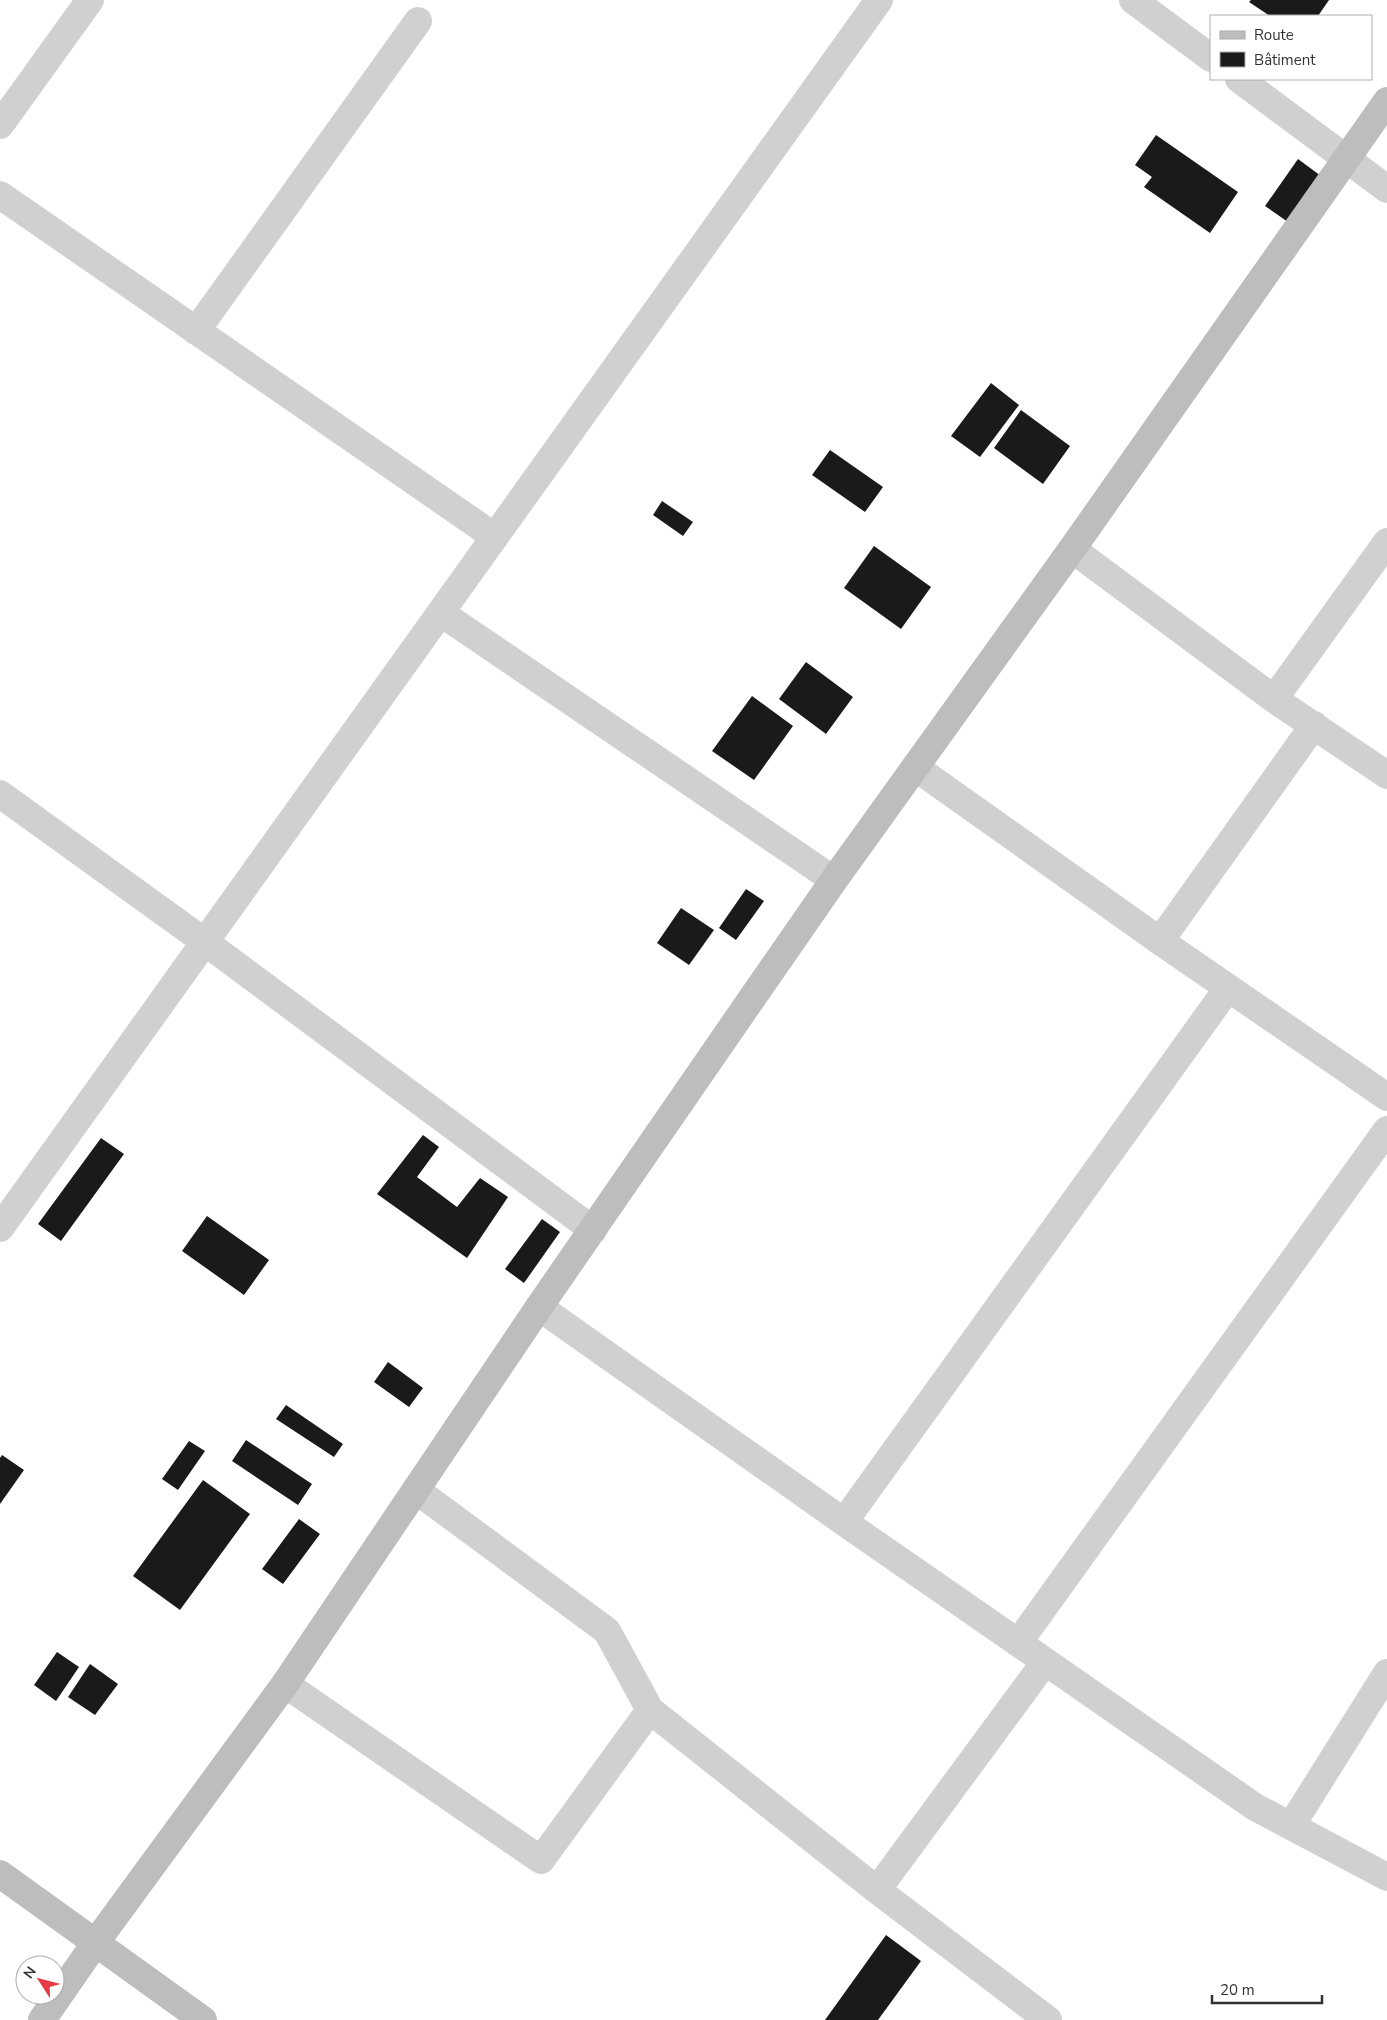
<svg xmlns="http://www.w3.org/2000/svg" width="1387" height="2020" font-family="'Nunito Sans',sans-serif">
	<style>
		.building { fill: #1a1a1a }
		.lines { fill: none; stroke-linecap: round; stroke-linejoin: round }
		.street { stroke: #d0d0d0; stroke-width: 28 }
		.secondary { stroke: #bdbdbd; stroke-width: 28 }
	</style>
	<rect width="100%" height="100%" fill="#fff"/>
	<!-- building -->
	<path class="building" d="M1251,0H1329L1318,16H1270L1249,2Z
		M1156,135L1238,192L1210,233L1144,187L1152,177L1135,165Z
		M1298,159L1321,176L1288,222L1265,206Z
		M991,383L1019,405L980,457L951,436Z
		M1021,410L1070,446L1043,484L994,448Z
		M830,450L883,487L865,512L812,475Z
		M662,501L693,522L683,536L653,515Z
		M874,546L931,587L901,629L844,588Z
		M806,662L853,697L826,734L779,699Z
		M752,696L793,726L754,780L712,751Z
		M746,889L764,901L736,940L719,928Z
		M681,908L714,930L689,965L657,943Z
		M423,1135L439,1147L417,1177L457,1207L480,1178L508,1197L467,1258L377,1194Z
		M101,1138L124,1154L61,1241L38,1224Z
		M207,1216L269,1260L244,1295L182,1251Z
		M542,1219L560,1232L524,1283L505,1269Z
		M388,1362L423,1388L409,1407L374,1382Z
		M286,1405L343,1444L334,1457L276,1419Z
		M246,1440L312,1484L298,1505L232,1461Z
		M189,1441L205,1451L178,1490L162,1479Z
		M2,1455L24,1470L0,1504V1458Z
		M203,1480L250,1514L180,1610L133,1576Z
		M299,1519L320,1534L283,1584L262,1569Z
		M57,1652L79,1667L56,1701L34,1685Z
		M90,1664L118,1684L95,1715L68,1697Z
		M886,1935L921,1961L878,2020H825Z"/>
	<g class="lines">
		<!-- street -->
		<path class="street" d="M1133,0L1211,58
			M1239,79L1387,189
			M0,125L90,0
			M0,195L495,537
			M196,331L418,21
			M1072,549L1274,699L1387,775
			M441,613L834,880
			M1274,699L1387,542
			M915,767L1160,941L1387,1097
			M0,794L205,942L593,1230
			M1160,941L1314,725
			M0,1228L879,0
			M539,1307L844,1522L1255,1807L1387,1877
			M416,1490L607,1631L650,1710
			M844,1522L1228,988
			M1018,1643L1387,1130
			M285,1684L541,1860L650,1710L877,1890L1048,2020
			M1291,1826L1387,1673
			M877,1890L1045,1662"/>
		<!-- secondary -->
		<path class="secondary" d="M0,1874L203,2020
			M42,2020L96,1942L285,1684L539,1307L748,1004L834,880L1072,549L1387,101"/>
	</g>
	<!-- legend -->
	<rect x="1210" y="15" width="162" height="65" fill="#ffffff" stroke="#adadad"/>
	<rect x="1220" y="31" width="25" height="8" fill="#bdbdbd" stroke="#adadad"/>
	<text x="1254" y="40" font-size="15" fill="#333333">Route</text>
	<rect x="1220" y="52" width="25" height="15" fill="#1a1a1a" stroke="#adadad"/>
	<text x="1254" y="65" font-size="15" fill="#333333">Bâtiment</text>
	<!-- north arrow -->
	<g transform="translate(40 1980) rotate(306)"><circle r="24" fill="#ffffff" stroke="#adadad"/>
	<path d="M0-4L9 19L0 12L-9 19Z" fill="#e63946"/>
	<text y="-8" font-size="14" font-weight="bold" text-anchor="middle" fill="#333333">N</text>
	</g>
	<!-- scale -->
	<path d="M1212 1995v8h110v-8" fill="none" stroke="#333333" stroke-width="2.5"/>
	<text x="1220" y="1995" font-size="15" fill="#333333" stroke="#ffffff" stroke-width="4" paint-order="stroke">20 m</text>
</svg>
